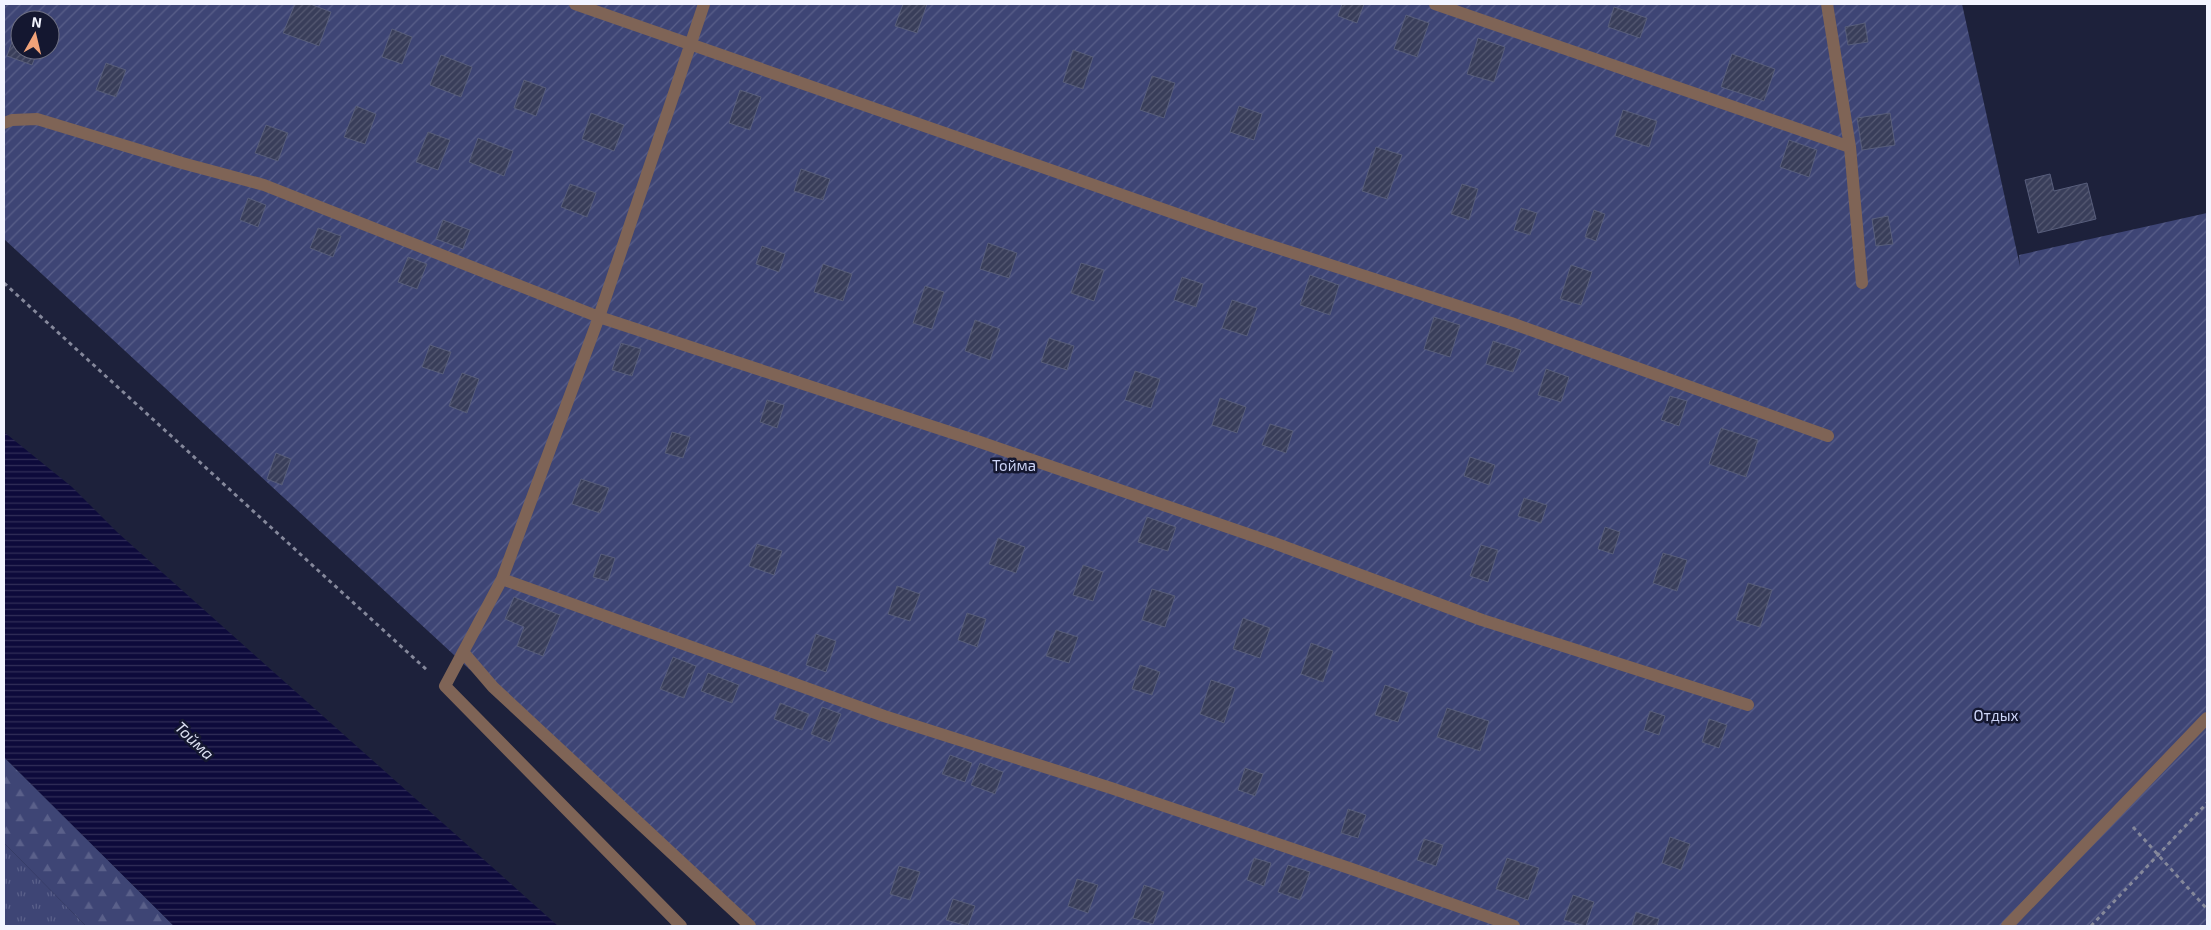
<svg xmlns="http://www.w3.org/2000/svg" width="2211" height="930" font-family="'Exo 2',sans-serif">
	<style>
		.grass { fill: url(#grass-tufts) }
		.forest { fill: url(#forest-firs) }
		.garden { fill: url(#garden-furrows); fill-rule: evenodd }
		.water { fill: url(#water-rules) }
		.building { fill: url(#building-hatch); stroke: #585e7c }
		.lines { fill: none; stroke-linecap: round; stroke-linejoin: round }
		.path { stroke: #85889b; stroke-width: 3; stroke-dasharray: 4 4; stroke-linecap: butt }
		.lane { stroke: #7f6456; stroke-width: 12 }
		.labels { text-anchor: middle; dominant-baseline: central; stroke-width: 5; stroke-linejoin: round; paint-order: stroke }
		.park-label { font-size: 15px; fill: #ced5f8; stroke: #141730 }
		.water-label { font-size: 16px; font-style: italic; fill: #dce0f1; stroke: #141730 }
	</style>
	<defs>
		<pattern id="grass-tufts" width="24" height="20" patternUnits="userSpaceOnUse" patternTransform="scale(1.25)"><rect width="24" height="20" fill="#3e4575"/><path d="M3 7l-1-3M5 7V3M7 7l1-3M15 17l-1-3M17 17v-4M19 17l1-3" fill="none" stroke="#5a608a"/></pattern>
		<pattern id="forest-firs" width="22" height="20" patternUnits="userSpaceOnUse" patternTransform="scale(1.25)"><rect width="22" height="20" fill="#3e4575"/><path d="M5 1l3.5 6h-7zM16 11l3.5 6h-7z" fill="#5a608a"/></pattern>
		<pattern id="garden-furrows" width="10" height="10" patternUnits="userSpaceOnUse" patternTransform="scale(1.25)"><rect width="10" height="10" fill="#3e4575"/><path d="M-1 1l2-2M0 10L10 0M9 11l2-2" fill="none" stroke="#5a608a"/></pattern>
		<pattern id="water-rules" width="6" height="5" patternUnits="userSpaceOnUse" patternTransform="scale(1.25)"><rect width="6" height="5" fill="#0d0a3b"/><path d="M0 2.5h6" fill="none" stroke="#312e58"/></pattern>
		<pattern id="building-hatch" width="6" height="6" patternUnits="userSpaceOnUse" patternTransform="scale(1.25)"><rect width="6" height="6" fill="#393e5a"/><path d="M-1 1l2-2M0 6l6-6M5 7l2-2" fill="none" stroke="#565a73"/></pattern>
	</defs>
	<rect width="100%" height="100%" fill="#1d213b"/>
	<!-- grass -->
	<path class="grass" d="M4,843L86,926H4Z"/>
	<!-- forest -->
	<path class="forest" d="M4,757L174,926H86L4,843Z"/>
	<!-- garden -->
	<path class="garden" d="M4,4H1962L2020,266L2019,255L2207,213V926H747L4,239ZM20,20H50V50H20Z"/>
	<!-- water -->
	<path class="water" d="M4,432L72,487L117,532L558,926H174L4,757Z"/>
	<!-- building -->
	<path class="building" d="M295,4H310L331,12L319,46L283,33Z
		M903,4H927L917,33L895,26Z
		M1342,4H1364L1357,23L1338,16Z
		M1614,7L1647,18L1640,38L1608,27Z
		M1406,15L1429,23L1417,57L1394,49Z
		M1865,23L1868,42L1848,45L1845,27Z
		M18,25L20,26V50H38L32,65L7,56Z
		M392,29L412,37L402,64L382,57Z
		M1478,38L1505,47L1494,82L1467,74Z
		M1073,50L1093,57L1083,89L1063,82Z
		M1732,54L1775,69L1764,101L1721,87Z
		M441,55L472,67L461,97L430,85Z
		M106,63L126,70L116,97L96,90Z
		M1152,76L1175,83L1164,118L1140,110Z
		M524,80L546,88L536,116L514,108Z
		M740,90L761,97L750,130L729,123Z
		M356,106L376,114L365,144L344,137Z
		M1239,106L1262,114L1254,140L1230,132Z
		M1623,110L1657,121L1649,147L1615,136Z
		M591,113L624,125L614,151L582,139Z
		M1890,113L1895,145L1862,150L1857,118Z
		M266,125L288,133L278,161L255,153Z
		M428,132L450,140L438,170L416,162Z
		M478,138L513,151L504,176L469,162Z
		M1789,140L1817,150L1809,177L1780,167Z
		M1376,147L1402,155L1387,199L1362,191Z
		M801,169L830,179L823,200L794,191Z
		M2050,174L2054,191L2087,183L2096,219L2038,233L2025,180Z
		M570,184L596,193L587,217L561,207Z
		M1462,184L1478,189L1469,220L1451,214Z
		M248,198L266,205L258,227L240,220Z
		M1521,208L1537,213L1530,235L1514,230Z
		M1594,210L1605,214L1596,241L1585,237Z
		M1888,216L1893,244L1876,246L1872,219Z
		M443,220L470,230L463,249L436,239Z
		M318,228L341,236L333,257L310,248Z
		M988,243L1017,253L1009,278L980,269Z
		M762,246L785,254L779,272L756,264Z
		M408,257L427,264L417,289L398,282Z
		M1081,263L1104,270L1094,301L1071,293Z
		M823,264L852,274L843,301L814,292Z
		M1571,265L1592,272L1581,305L1560,299Z
		M1310,275L1339,285L1330,315L1300,305Z
		M1182,277L1203,284L1196,307L1174,300Z
		M925,286L944,292L932,329L913,323Z
		M1232,300L1257,308L1247,336L1222,328Z
		M1434,317L1460,325L1450,357L1424,349Z
		M975,320L1000,329L990,360L965,351Z
		M1049,338L1074,346L1067,370L1041,362Z
		M1493,341L1521,350L1513,372L1486,364Z
		M621,343L641,349L632,376L612,370Z
		M430,345L451,352L443,374L422,367Z
		M1546,369L1569,377L1561,402L1538,395Z
		M1135,371L1160,379L1151,408L1125,400Z
		M462,373L479,379L467,413L449,406Z
		M1670,396L1687,401L1679,426L1661,420Z
		M1220,398L1246,407L1237,433L1212,425Z
		M767,400L784,405L777,428L760,422Z
		M1270,424L1293,431L1286,453L1262,445Z
		M1721,428L1758,440L1746,477L1709,464Z
		M672,432L690,437L683,458L665,453Z
		M276,453L291,459L282,485L267,479Z
		M1470,457L1495,465L1489,485L1464,476Z
		M581,479L609,488L600,513L572,504Z
		M1524,498L1547,505L1541,523L1518,516Z
		M1147,517L1176,527L1168,551L1138,542Z
		M1605,527L1620,532L1613,554L1598,549Z
		M998,538L1025,547L1016,573L989,564Z
		M757,544L782,551L774,575L749,566Z
		M1481,545L1498,550L1488,582L1470,576Z
		M1663,553L1687,560L1677,591L1653,583Z
		M601,554L615,558L608,581L593,577Z
		M1083,565L1103,572L1093,601L1073,595Z
		M1748,583L1772,590L1760,627L1736,620Z
		M897,586L920,594L910,621L888,614Z
		M1152,589L1175,596L1165,627L1142,620Z
		M514,597L560,615L543,656L517,646L524,627L505,619Z
		M967,613L986,619L977,647L958,640Z
		M1243,618L1270,628L1260,658L1233,649Z
		M1056,630L1078,637L1069,663L1046,656Z
		M816,634L836,641L826,672L806,665Z
		M1311,643L1333,651L1323,682L1301,674Z
		M673,657L696,666L684,698L660,689Z
		M1140,665L1160,672L1152,695L1132,689Z
		M708,673L739,685L732,703L701,691Z
		M1211,680L1235,688L1224,723L1200,714Z
		M1385,685L1408,693L1398,722L1375,715Z
		M780,703L809,714L802,730L774,719Z
		M822,707L841,714L830,742L811,734Z
		M1447,708L1489,721L1480,751L1437,737Z
		M1650,711L1665,716L1659,735L1644,730Z
		M1709,719L1727,725L1719,748L1702,742Z
		M950,755L972,763L965,782L942,774Z
		M980,763L1003,772L995,794L971,785Z
		M1245,768L1263,774L1255,796L1238,790Z
		M1348,809L1366,815L1358,838L1341,833Z
		M1670,837L1690,844L1681,870L1662,863Z
		M1424,839L1443,845L1436,866L1417,860Z
		M1254,858L1271,863L1264,886L1247,880Z
		M1507,858L1539,868L1528,900L1496,889Z
		M1288,865L1310,872L1300,900L1278,892Z
		M899,866L920,872L910,900L890,894Z
		M1077,879L1098,885L1088,913L1068,906Z
		M1144,885L1164,892L1153,924L1133,918Z
		M1573,895L1594,902L1586,926L1564,920Z
		M953,899L975,906L968,926L946,920Z
		M1636,912L1659,919L1657,926H1632Z"/>
	<g class="lines">
		<!-- path -->
		<path class="path" d="M4,283L428,671
			M2133,827L2207,909
			M2091,926L2207,803"/>
		<!-- lane -->
		<path class="lane" d="M575,4L1231,233L1511,323L1828,436
			M1435,4L1850,147
			M1827,4L1850,147L1862,283
			M4,123L12,120L37,119L182,163L264,185L599,317L980,442L1274,543L1482,620L1748,705
			M502,579L884,716L1111,788L1349,868L1514,926
			M463,652L493,687L750,926
			M681,926L445,686L502,579L599,317L704,4
			M2007,926L2207,718"/>
	</g>
	<g class="labels">
		<!-- park labels -->
		<g class="park-label">
			<text x="1014" y="465">Тойма</text>
			<text x="1996" y="715">Отдых</text>
		</g>
		<!-- water labels -->
		<g class="water-label">
			<text transform="translate(195 740) rotate(44)">Тойма</text>
		</g>
	</g>
	<!-- border -->
	<rect width="2211" height="930" fill="none" stroke="#f2f4ff" stroke-width="10"/>
	<!-- north arrow -->
	<g transform="translate(35 35) rotate(8)"><circle r="24" fill="#141730" stroke="#6d6f83"/>
	<path d="M0-4L9 19L0 12L-9 19Z" fill="#f0a279"/>
	<text y="-8" font-size="14" font-weight="bold" text-anchor="middle" fill="#f2f4ff">N</text>
	</g>
</svg>
